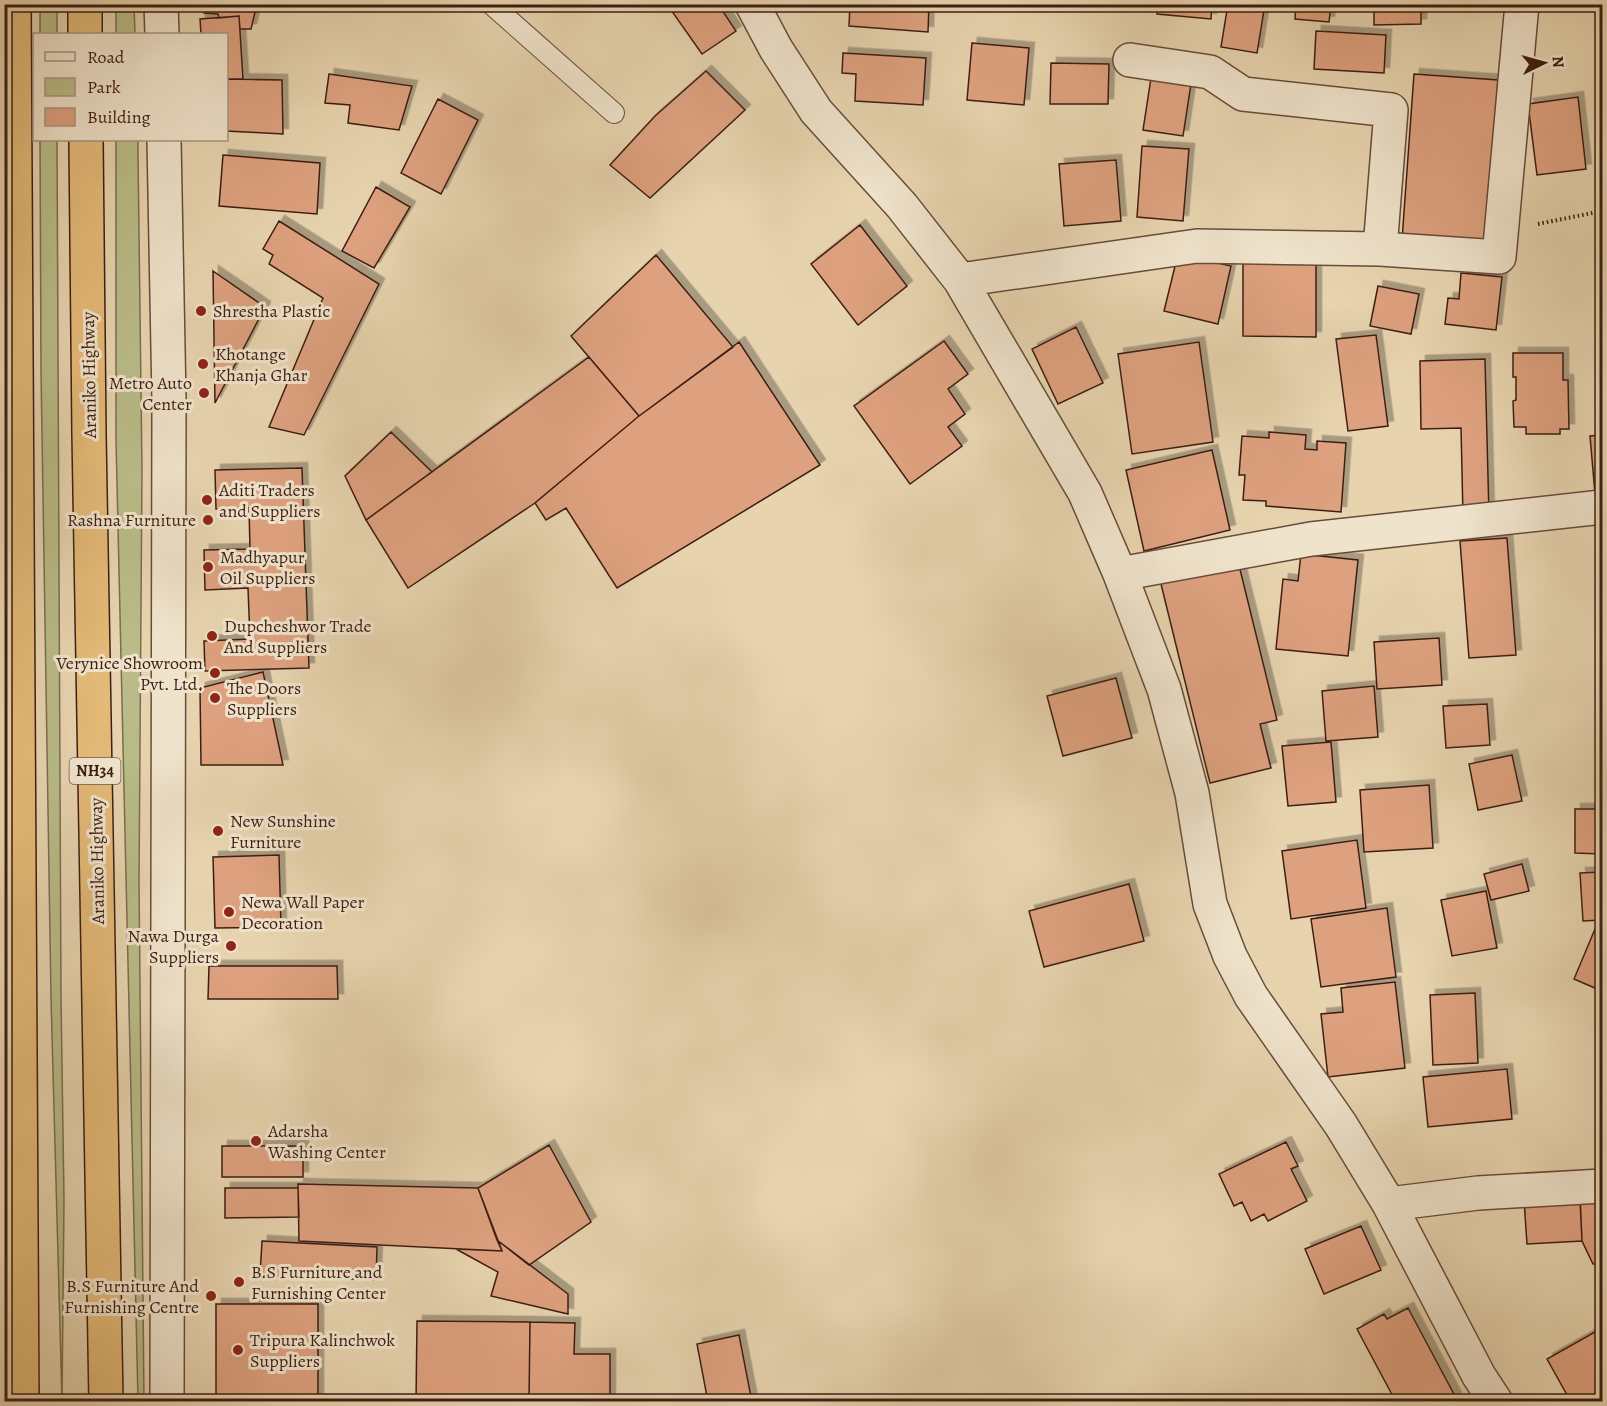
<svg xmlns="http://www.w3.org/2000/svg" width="1607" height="1406" font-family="Alegreya,serif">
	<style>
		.green { fill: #b9bc88; stroke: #7c6d4e; stroke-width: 1.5 }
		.building { fill: #dea17f; stroke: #3e1e13; stroke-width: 1.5; filter: url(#shadow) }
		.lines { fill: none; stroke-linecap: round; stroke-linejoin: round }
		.service-casing { stroke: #684c3a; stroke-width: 22 }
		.minor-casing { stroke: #684c3a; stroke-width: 36 }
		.trunk-casing { stroke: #3e1e13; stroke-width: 36 }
		.path { stroke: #3e1e13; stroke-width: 4; stroke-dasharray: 1.5 3; stroke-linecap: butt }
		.service { stroke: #efe3cb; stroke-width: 20 }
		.minor { stroke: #efe3cb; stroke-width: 33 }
		.trunk { stroke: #e4ba78; stroke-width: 33 }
		.poi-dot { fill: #8f2418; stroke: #efe3cb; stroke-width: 2 }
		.labels { text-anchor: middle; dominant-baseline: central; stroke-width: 6; stroke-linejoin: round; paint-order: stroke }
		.shield { fill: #efe3cb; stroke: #73594a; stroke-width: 1.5 }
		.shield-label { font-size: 16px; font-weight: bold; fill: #3e1e13 }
		.poi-label { font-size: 18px; fill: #3e1e13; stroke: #efe3cb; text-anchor: start }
		.street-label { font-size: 18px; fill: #3e1e13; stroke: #efe3cb }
	</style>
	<defs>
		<filter id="shadow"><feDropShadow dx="5.5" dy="-5.5" stdDeviation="0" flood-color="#0004"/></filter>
	</defs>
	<rect width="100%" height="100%" fill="#e7d4af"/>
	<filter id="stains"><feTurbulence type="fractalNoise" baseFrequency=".00333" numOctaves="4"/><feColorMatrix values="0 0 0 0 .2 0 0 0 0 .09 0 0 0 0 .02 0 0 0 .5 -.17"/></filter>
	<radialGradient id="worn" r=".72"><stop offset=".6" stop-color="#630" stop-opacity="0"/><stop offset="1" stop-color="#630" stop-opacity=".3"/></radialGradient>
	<!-- green -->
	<path class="green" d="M40,5H57V34H40Z
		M116,5H134L135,34H116Z
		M40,140H57L61,997L64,1200L62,1402L51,998L41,372Z
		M116,140H138V154L142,469L139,883L144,1402L138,1401L116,440Z"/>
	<!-- building -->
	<path class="building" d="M205,4H257L251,29H240L239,16L219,18L218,14L204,13Z
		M679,4H718L736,31L702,54L671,10Z
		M850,4H929L928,32L849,26Z
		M1158,4H1212L1211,19L1157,14Z
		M1228,4H1265L1257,53L1221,47Z
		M1296,4H1331L1329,22L1295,19Z
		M1374,4H1421V24L1374,25Z
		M239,16L243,79H226V34H201L200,19Z
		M1316,31L1386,35L1384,73L1314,69Z
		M972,43L1029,48L1024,105L967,100Z
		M843,53L926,58L923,105L855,101L856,74L842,73Z
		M1051,63L1109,64L1108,104H1050Z
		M1153,65L1193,71L1183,136L1143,130Z
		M706,71L745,110L650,198L610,165L655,116Z
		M329,74L412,86L399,130L348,123L350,105L325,103Z
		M1414,74L1498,80L1486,246L1402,240Z
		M226,79L282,80L283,134L226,131Z
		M1578,97L1586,169L1537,175L1528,104Z
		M438,99L478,120L441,194L401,173Z
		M1142,146L1189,149L1183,221L1137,217Z
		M223,155L320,163L317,214L219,206Z
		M1116,160L1121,221L1064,226L1059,164Z
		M376,187L410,207L374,268L342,251Z
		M279,221L379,284L304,435L269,427L323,298L269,264L273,255L263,249Z
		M860,225L907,286L858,325L811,264Z
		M1178,254L1231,266L1218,324L1164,311Z
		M656,255L733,347L639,416L571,336Z
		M1243,255H1316V337L1243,336Z
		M213,271L265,307L215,403Z
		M1461,273L1502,277L1496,330L1445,324L1448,298L1459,299Z
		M1378,286L1419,294L1411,334L1370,326Z
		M1076,327L1103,383L1058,404L1032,349Z
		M1376,335L1388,426L1348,431L1336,339Z
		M944,341L968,374L948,389L965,414L948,427L962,446L910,484L854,406Z
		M739,342L820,465L617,588L566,508L546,520L535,503L639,416Z
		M1199,342L1213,442L1132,454L1118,354Z
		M1513,353H1563V380H1568L1569,429H1560V434H1526V427H1514L1513,401L1516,400V377H1513Z
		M589,357L639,416L535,503L408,588L366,520Z
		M1485,359L1489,516H1463L1461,428L1421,429L1420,361Z
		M391,432L432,472L366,520L345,476Z
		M1269,432L1306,435L1305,449L1317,450V441L1346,443L1341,512L1266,506V501L1243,500L1245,475H1239L1242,436L1269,438Z
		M1602,435V493L1595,494L1590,436Z
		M1212,450L1230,530L1144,551L1126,470Z
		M302,468L309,668L205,671L204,641L250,639L248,588L205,590L204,550L250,549L249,508L216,509L215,470Z
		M1507,538L1516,655L1469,658L1460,541Z
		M1301,554L1358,560L1348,656L1276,649L1283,579L1298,581Z
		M1237,557L1277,720L1260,724L1271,768L1210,783L1159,576Z
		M1439,638L1442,685L1377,689L1374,642Z
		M263,672L283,765H201L200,688Z
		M1116,678L1132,738L1063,756L1047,696Z
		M1374,686L1378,737L1326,741L1322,691Z
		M1487,704L1490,745L1446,748L1443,706Z
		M1331,742L1336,802L1288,806L1282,746Z
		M1512,755L1522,801L1478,810L1469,764Z
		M1429,785L1433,848L1364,852L1360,790Z
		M1575,809H1602V854L1575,853Z
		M1357,840L1366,908L1291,919L1282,851Z
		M279,855L281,927L215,928L213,857Z
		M1522,864L1529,891L1491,900L1484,874Z
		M1602,872V920L1583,921L1580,873Z
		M1129,884L1144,941L1044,967L1029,911Z
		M1486,891L1497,948L1452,956L1441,900Z
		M1387,908L1396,977L1321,987L1311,919Z
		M1595,929L1602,932V991L1574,979Z
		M209,966H337L338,999H208Z
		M1395,982L1405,1068L1328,1077L1321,1014L1343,1012L1341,988Z
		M1475,993L1478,1063L1433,1065L1430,995Z
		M1507,1069L1512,1119L1428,1127L1423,1077Z
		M1286,1142L1298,1166L1291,1169L1307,1201L1268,1221L1264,1214L1251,1221L1242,1202L1234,1206L1219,1174Z
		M549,1145L591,1222L529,1265L497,1240L478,1188Z
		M222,1146H303V1177H222Z
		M298,1184L478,1188L502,1251L299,1241Z
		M225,1188H298L299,1217L225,1218Z
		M1580,1196L1582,1241L1527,1244L1524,1200Z
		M1602,1199V1264H1593L1582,1241L1580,1200Z
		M1361,1226L1381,1270L1324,1294L1305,1249Z
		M497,1240L568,1294V1314L491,1296L498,1272L456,1249L502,1251Z
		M262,1241L377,1247L376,1280L260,1275Z
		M216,1304H318V1402H216Z
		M1408,1308L1456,1398L1449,1402H1396L1357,1329L1384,1314L1387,1319Z
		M417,1321L530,1322L529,1402H416Z
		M530,1322L575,1323L574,1354H610V1402H529Z
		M1602,1328V1402H1571L1547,1359Z
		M739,1335L752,1402H708L697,1344Z"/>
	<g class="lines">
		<defs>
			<path id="service" d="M491,4L614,113"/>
			<path id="minor" d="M161,4L162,34
				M752,4L776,49L816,111L902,206L960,280L1085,493L1120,574L1164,689L1192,793L1210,904L1230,956L1251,996L1341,1125L1389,1204L1479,1376L1496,1402
				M1130,60L1210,72L1243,94L1391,110L1380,249
				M164,140L169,401L167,1402
				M960,280L1197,246L1380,249L1499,257L1522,4
				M1120,574L1311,539L1602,507
				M1389,1204L1478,1193L1602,1186"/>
			<path id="trunk" d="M14,4L22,1402
				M85,4V34
				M86,140L89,434L106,1402"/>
		</defs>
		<!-- service casing -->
		<use href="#service" class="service-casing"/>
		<!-- minor casing -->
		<use href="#minor" class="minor-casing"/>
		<!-- trunk casing -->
		<use href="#trunk" class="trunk-casing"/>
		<!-- path -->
		<path class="path" d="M1538,224L1602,211"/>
		<!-- service -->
		<use href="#service" class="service"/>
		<!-- minor -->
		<use href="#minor" class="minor"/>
		<!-- trunk -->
		<use href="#trunk" class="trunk"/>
	</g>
	<!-- markers -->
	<g class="poi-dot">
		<circle cx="201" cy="311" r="6"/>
		<circle cx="203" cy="364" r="6"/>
		<circle cx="204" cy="393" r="6"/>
		<circle cx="207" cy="500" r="6"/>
		<circle cx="208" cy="520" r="6"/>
		<circle cx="208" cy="567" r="6"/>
		<circle cx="212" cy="636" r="6"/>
		<circle cx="215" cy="673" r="6"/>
		<circle cx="215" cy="698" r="6"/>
		<circle cx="218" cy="831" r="6"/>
		<circle cx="229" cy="912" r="6"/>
		<circle cx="231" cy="946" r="6"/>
		<circle cx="256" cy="1141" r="6"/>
		<circle cx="239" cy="1282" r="6"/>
		<circle cx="211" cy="1296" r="6"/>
		<circle cx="238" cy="1350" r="6"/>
	</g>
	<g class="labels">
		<!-- shield labels -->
		<rect class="shield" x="69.5" y="758" width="51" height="26" rx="4.5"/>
		<g class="shield-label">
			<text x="95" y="771">NH34</text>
		</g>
		<!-- poi labels -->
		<g class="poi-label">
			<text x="213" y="311">Shrestha Plastic</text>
			<text x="215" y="354">Khotange<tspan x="215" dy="21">Khanja Ghar</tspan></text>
			<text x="192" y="383" text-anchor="end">Metro Auto<tspan x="192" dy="21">Center</tspan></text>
			<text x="219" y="490">Aditi Traders<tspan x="219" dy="21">and Suppliers</tspan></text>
			<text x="196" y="520" text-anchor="end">Rashna Furniture</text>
			<text x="220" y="557">Madhyapur<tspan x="220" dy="21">Oil Suppliers</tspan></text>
			<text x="224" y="626">Dupcheshwor Trade<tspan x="224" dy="21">And Suppliers</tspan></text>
			<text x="203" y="663" text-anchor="end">Verynice Showroom<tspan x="203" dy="21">Pvt. Ltd.</tspan></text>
			<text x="227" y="688">The Doors<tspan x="227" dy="21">Suppliers</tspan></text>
			<text x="230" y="821">New Sunshine<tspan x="230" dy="21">Furniture</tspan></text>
			<text x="241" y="902">Newa Wall Paper<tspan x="241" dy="21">Decoration</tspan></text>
			<text x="219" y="936" text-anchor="end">Nawa Durga<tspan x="219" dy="21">Suppliers</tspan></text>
			<text x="268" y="1131">Adarsha<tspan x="268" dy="21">Washing Center</tspan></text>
			<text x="251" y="1272">B.S Furniture and<tspan x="251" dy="21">Furnishing Center</tspan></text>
			<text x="199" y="1286" text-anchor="end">B.S Furniture And<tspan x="199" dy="21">Furnishing Centre</tspan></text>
			<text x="250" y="1340">Tripura Kalinchwok<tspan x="250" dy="21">Suppliers</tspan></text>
		</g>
		<!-- street labels -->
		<g class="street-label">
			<text transform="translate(89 375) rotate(-91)">Araniko Highway</text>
			<text transform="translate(97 861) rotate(-91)">Araniko Highway</text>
		</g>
	</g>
	<!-- margin -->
	<rect width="1607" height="1406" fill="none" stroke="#e7d4af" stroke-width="24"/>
	<rect x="6" y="6" width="1595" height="1394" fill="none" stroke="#3e1e13" stroke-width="3"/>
	<rect x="12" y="12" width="1583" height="1382" fill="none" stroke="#3e1e13" stroke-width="1.5"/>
	<!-- legend -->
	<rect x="33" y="33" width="195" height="108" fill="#efe3cb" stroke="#a89481" stroke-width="1.5"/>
	<rect x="45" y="52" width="30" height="9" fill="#efe3cb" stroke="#a89481" stroke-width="1.5"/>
	<text x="87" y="63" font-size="18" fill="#3e1e13">Road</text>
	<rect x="45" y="78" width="30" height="18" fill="#b9bc88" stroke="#a89481" stroke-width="1.5"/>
	<text x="87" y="93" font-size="18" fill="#3e1e13">Park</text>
	<rect x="45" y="108" width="30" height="18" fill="#dea17f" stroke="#a89481" stroke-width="1.5"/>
	<text x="87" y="123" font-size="18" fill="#3e1e13">Building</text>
	<!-- north arrow -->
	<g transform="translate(1544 63) rotate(85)" stroke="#efe3cb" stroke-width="4.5" paint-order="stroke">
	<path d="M0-4.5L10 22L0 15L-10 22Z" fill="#3e1e13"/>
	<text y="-9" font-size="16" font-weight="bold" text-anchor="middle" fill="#3e1e13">N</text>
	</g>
	<rect width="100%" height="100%" filter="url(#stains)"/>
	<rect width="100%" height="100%" fill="url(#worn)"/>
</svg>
